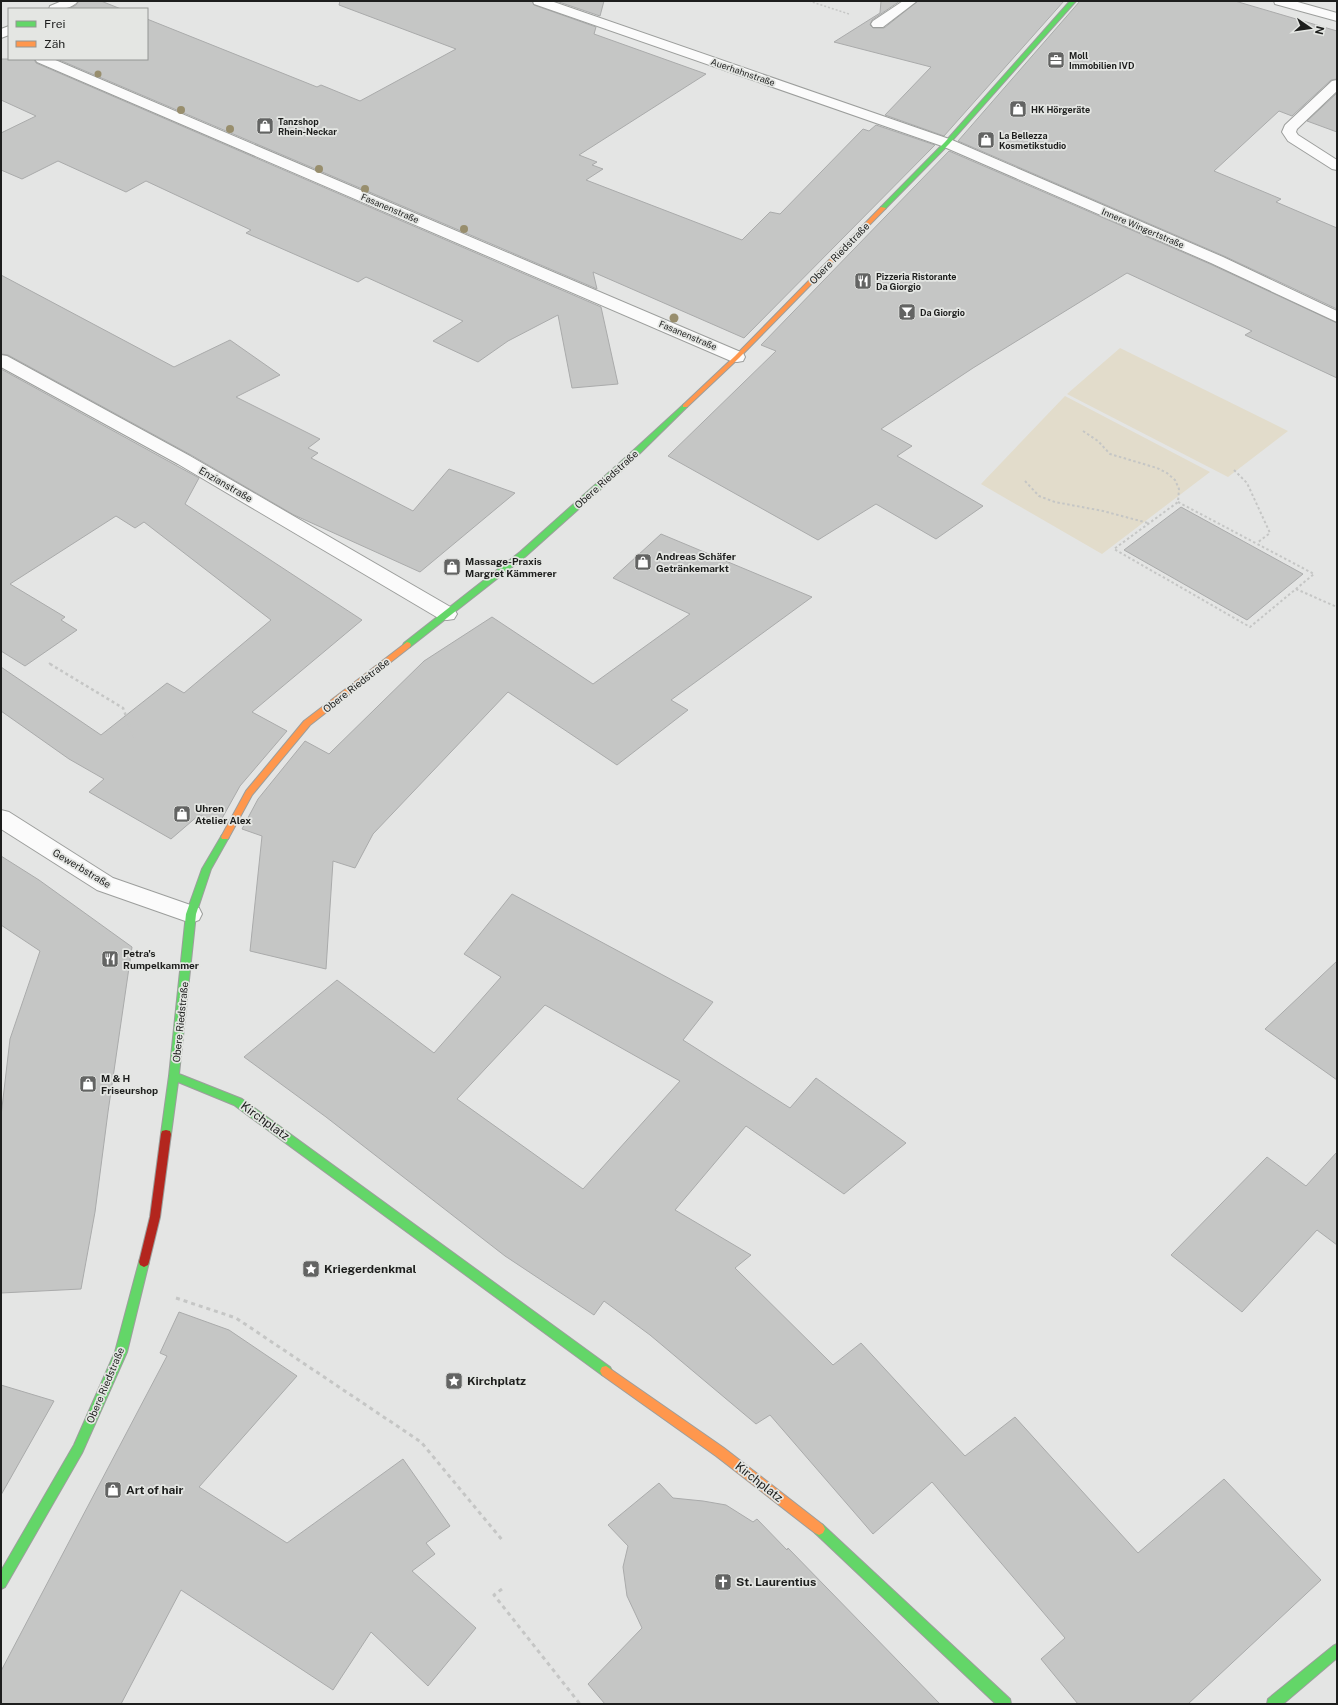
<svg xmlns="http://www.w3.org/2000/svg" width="1338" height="1705" font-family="'Public Sans',sans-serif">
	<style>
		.green { fill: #e2dccb }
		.building { fill: #c5c6c5; stroke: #aaabab; fill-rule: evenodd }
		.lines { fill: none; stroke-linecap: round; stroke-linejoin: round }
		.lane-casing { stroke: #9c9e9c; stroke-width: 2 }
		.street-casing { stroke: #9c9e9c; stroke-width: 2 }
		.fast-casing { stroke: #9c9e9c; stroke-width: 2 }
		.slow-casing { stroke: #9c9e9c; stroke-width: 2 }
		.jam-casing { stroke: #9c9e9c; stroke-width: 2 }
		.path-far3 { stroke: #c5c6c5; stroke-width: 1.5; stroke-dasharray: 2 2; stroke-linecap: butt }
		.path-far2 { stroke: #c5c6c5; stroke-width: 2; stroke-dasharray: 2.5 2.5; stroke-linecap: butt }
		.path-far1 { stroke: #c5c6c5; stroke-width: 2.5; stroke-dasharray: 3 3; stroke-linecap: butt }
		.path { stroke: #c5c6c5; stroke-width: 3; stroke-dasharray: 4 4; stroke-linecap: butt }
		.lane { fill: #fbfbfb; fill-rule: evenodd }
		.street { fill: #fbfbfb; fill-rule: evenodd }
		.fast { fill: #63d668; fill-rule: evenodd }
		.slow { fill: #ff974d; fill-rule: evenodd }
		.jam { fill: #b3261e; fill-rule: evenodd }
		.tree { fill: #988e6d }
		.labels { text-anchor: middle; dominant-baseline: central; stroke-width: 3.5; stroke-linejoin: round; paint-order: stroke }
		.far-poi-label { font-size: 9px; font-weight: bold; fill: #1d1e1d; stroke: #e4e6e3; text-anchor: start }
		.far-street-label { font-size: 9px; fill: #1d1e1d; stroke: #e4e6e3 }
		.street-label { font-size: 10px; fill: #1d1e1d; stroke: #e4e6e3 }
		.poi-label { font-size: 10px; font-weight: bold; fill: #1d1e1d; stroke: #e4e6e3; text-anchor: start }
		.near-street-label { font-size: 12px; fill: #1d1e1d; stroke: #e4e6e3 }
		.near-poi-label { font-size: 12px; font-weight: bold; fill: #1d1e1d; stroke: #e4e6e3; text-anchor: start }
	</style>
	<rect width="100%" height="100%" fill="#e4e5e4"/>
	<!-- green -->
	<path class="green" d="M1120,348L1288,431L1228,477L1067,394Z
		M1065,396L1210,472L1102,554L981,484Z"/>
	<!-- building -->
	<path class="building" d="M79,1H101L121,9H68L76,5Z
		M340,1H532L534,5L596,27L594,34L706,74L579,155L597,162L592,165L603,169L586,180L742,240L770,212L780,214L863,129L869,131L876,125L935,145L744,338L593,272L597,289L57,59H147V19L317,87L321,85L360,101L456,49L339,5Z
		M556,1H604L600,16Z
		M881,1H900L872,20L870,25L873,28H884L918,1H1064L944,136L885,115L931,67L834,42L880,13Z
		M1080,1H1235L1337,31V79L1331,80L1292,116L1279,111L1214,171L1281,199L1276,202L1337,228V309L1224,256L958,141Z
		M1,59H34L36,63L601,307L618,384L572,388L558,315L508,341L478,362L433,341L463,321L366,277L358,282L246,233L251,230L146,181L126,192L58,161L22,179L1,170V133L36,116L1,100Z
		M1337,93V132L1307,121Z
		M949,151L1210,264L1337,323V378L1245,335L1252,331L1127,273L973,368L881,429L912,446L897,456L983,506L936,539L876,504L818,540L668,456L776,351L761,345Z
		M1,275L174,367L230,340L280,375L236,397L320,439L308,448L318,453L311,458L413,511L449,469L515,493L420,572L294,515L191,455L8,355L1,354Z
		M1,369L199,478L185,504L362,620L252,712L287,731L240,786L220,822L199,815L171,839L89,792L104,779L69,759L1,711V667L101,735L167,683L184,693L271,620L144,522L135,528L116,516L10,584L65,617L61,620L77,630L25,666L1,651Z
		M1181,507L1303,574L1247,620L1124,550Z
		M661,534L812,597L671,700L688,710L617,765L508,692L373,834L355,868L333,861L326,969L250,951L262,836L242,829L258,799L305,741L329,754L424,661L492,617L593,684L690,614L613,578Z
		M1,856L39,880L132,947L108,1112L95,1212L81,1289L1,1293V1116L10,1039L40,951L1,925Z
		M512,894L713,1002L683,1040L790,1108L816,1078L906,1143L844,1194L746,1126L675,1210L751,1255L735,1268L833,1365L861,1343L965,1456L1015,1417L1138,1553L1224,1479L1321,1580L1188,1704H1078L1041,1659L1065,1638L932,1482L873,1534L770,1415L756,1424L650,1335L604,1301L594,1315L505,1256L326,1117L244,1057L337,980L434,1053L501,977L464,954ZM545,1005L680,1081L583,1189L457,1099Z
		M1337,961V1080L1265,1029Z
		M1337,1152V1245L1317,1230L1242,1312L1171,1255L1267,1157L1306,1186Z
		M179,1312L229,1330L297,1376L199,1487L287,1543L403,1459L450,1526L426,1543L435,1554L412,1571L476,1628L428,1686L371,1632L333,1690L181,1590L121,1704H1V1671L167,1356L160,1353Z
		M1,1385L54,1401L1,1495Z
		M659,1483L673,1498L703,1501L726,1505L753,1522L757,1519L787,1550L788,1548L940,1704H605L588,1684L642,1628L627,1596L623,1567L628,1546L608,1525Z"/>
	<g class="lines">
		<defs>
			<path id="lane" d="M903,1H917L883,27H873L871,24L873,21Z"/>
			<path id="street" d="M62,1H78C71,10 59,9 49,9L50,6Z
				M533,1H551L952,140L1223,257L1337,311V322L1211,263L942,146L534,4Z
				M1274,1H1294L1337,13V21L1275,4Z
				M9,26V35L1,38V29Z
				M35,59H53L743,353L745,357L743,361L737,362L731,361L37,62Z
				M1337,80V91L1297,129L1296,132L1298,135L1337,160V170L1332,169L1288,141L1282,132L1285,125L1332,81Z
				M1,355L7,356L190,456L454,609L457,614L454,619L447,620L440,619L178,464L1,367Z
				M1,810L9,812L113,878L199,908L202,914L199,920L191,923L97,890L1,829Z"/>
			<path id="fast" d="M1070,1H1076L949,144L885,209H881V207L945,142Z
				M685,404L687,405V407L630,463L526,556L410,647H404L403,645L404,643L520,552L624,459L683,405Z
				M225,834L229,837L211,869L196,914L179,1074L242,1099L610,1367L612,1371L610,1375L606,1376L602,1375L234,1105L178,1082L171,1134L170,1137L166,1138L162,1137L161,1134L169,1076L186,914L202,869L222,835Z
				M144,1257L148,1259L149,1262L127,1352L82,1453L5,1587L1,1589V1571L74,1445L115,1352L139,1262L140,1259Z
				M819,1523L823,1525L1010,1699L1011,1704H996L815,1533L813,1529L815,1525Z
				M1337,1644V1658L1283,1704H1267L1268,1699L1333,1646Z"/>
			<path id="slow" d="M881,207L886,208L739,358L687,407H683V405L735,356Z
				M407,642L410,643L411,645L410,647L310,725L252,795L228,839H222L221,837L246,791L304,721Z
				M606,1366L724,1448L823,1525L825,1529L823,1533L819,1535L815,1533L716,1456L602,1375L600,1371L602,1367Z"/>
			<path id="jam" d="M166,1130L170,1131L171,1134L160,1217L149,1262L148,1265L144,1267L140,1265L139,1262L150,1217L161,1134L162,1131Z"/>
		</defs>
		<!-- lane casing -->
		<use href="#lane" class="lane-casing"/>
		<!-- street casing -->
		<use href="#street" class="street-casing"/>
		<!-- fast casing -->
		<use href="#fast" class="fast-casing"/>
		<!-- slow casing -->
		<use href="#slow" class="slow-casing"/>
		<!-- jam casing -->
		<use href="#jam" class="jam-casing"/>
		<!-- path-far3 -->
		<path class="path-far3" d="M809,1L849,14"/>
		<!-- path-far2 -->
		<path class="path-far2" d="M1083,431L1098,441L1110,454L1157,468L1167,473L1175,480L1179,489L1178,502
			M1234,470L1247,483L1270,533L1257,543
			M1025,481L1039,496L1055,502L1103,511L1148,523
			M1178,502L1314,574L1250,627L1114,549Z
			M1296,589L1337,607
			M49,663L52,665"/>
		<!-- path-far1 -->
		<path class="path-far1" d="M50,664L123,708L135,740"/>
		<!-- path -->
		<path class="path" d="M176,1298L236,1318L421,1442L503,1541
			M502,1589L494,1595L580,1704"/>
		<!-- lane -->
		<use href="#lane" class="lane"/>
		<!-- street -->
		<use href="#street" class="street"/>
		<!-- fast -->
		<use href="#fast" class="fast"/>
		<!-- slow -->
		<use href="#slow" class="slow"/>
		<!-- jam -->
		<use href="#jam" class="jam"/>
	</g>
	<!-- trees -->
	<g class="tree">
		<circle cx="98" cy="74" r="3.5"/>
		<circle cx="181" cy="110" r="4"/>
		<circle cx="230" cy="129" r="4"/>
		<circle cx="319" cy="169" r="4"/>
		<circle cx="365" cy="189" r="4"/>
		<circle cx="464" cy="229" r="4"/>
		<circle cx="674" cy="318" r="4.5"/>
	</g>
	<!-- icons -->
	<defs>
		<symbol id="office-square" viewBox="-11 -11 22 22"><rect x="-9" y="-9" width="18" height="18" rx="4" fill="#636463" stroke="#e4e6e3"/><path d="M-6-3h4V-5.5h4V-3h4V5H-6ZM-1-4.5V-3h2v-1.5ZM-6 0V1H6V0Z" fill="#fff"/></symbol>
		<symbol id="shop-square" viewBox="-11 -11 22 22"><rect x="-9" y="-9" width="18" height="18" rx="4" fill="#636463" stroke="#e4e6e3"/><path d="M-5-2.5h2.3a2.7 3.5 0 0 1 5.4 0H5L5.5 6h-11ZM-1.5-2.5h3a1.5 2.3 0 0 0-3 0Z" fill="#fff"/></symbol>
		<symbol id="restaurant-square" viewBox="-11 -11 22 22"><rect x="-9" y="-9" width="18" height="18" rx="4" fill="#636463" stroke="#e4e6e3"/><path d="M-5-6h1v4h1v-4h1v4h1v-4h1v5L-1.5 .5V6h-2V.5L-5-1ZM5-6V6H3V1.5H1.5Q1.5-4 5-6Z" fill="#fff"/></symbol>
		<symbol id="bar-square" viewBox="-11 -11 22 22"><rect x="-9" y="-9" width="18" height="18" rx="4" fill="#636463" stroke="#e4e6e3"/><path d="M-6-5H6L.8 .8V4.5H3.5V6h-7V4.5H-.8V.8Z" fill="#fff"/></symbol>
		<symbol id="sight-square" viewBox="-11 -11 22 22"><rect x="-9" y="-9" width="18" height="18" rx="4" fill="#636463" stroke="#e4e6e3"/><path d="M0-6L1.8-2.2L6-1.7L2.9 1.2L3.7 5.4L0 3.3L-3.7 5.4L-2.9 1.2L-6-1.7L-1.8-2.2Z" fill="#fff"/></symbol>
		<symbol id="church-square" viewBox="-11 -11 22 22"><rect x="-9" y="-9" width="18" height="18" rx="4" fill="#636463" stroke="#e4e6e3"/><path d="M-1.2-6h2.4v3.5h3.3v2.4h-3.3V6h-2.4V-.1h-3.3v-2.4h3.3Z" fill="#fff"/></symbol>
	</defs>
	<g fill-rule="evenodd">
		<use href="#office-square" x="1046" y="50" width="20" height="20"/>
		<use href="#shop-square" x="1008" y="99" width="20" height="20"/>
		<use href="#shop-square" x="255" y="116" width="20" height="20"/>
		<use href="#shop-square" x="976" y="130" width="20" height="20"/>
		<use href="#restaurant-square" x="853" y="271" width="20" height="20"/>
		<use href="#bar-square" x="897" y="302" width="20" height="20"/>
		<use href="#shop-square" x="633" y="552" width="20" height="20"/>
		<use href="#shop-square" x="442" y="557" width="20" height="20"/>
		<use href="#shop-square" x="172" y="804" width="20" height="20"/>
		<use href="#restaurant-square" x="100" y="949" width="20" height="20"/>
		<use href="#shop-square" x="78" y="1074" width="20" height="20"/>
		<use href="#sight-square" x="301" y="1259" width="20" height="20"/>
		<use href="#sight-square" x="444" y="1371" width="20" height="20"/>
		<use href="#shop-square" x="103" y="1480" width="20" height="20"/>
		<use href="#church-square" x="713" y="1572" width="20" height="20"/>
	</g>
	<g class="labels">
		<!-- far-poi labels -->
		<g class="far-poi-label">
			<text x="1069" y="55">Moll<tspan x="1069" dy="10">Immobilien IVD</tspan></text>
			<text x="1031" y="109">HK Hörgeräte</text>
			<text x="278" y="121">Tanzshop<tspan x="278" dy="10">Rhein-Neckar</tspan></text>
			<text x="999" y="135">La Bellezza<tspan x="999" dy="10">Kosmetikstudio</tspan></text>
			<text x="876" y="276">Pizzeria Ristorante<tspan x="876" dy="10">Da Giorgio</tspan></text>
			<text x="920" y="312">Da Giorgio</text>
		</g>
		<!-- far-street labels -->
		<g class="far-street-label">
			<text transform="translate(743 72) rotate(19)">Auerhahnstraße</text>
			<text transform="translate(390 208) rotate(23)">Fasanenstraße</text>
			<text transform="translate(1143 228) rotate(23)">Innere Wingertstraße</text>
			<text transform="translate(688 335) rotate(23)">Fasanenstraße</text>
		</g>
		<!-- street labels -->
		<g class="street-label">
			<text transform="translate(839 253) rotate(-46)">Obere Riedstraße</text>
			<text transform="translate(606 479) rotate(-42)">Obere Riedstraße</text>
			<text transform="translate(226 484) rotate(30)">Enzianstraße</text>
			<text transform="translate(356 685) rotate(-38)">Obere Riedstraße</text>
			<text transform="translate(82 868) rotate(31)">Gewerbstraße</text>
			<text transform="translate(180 1022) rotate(-84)">Obere Riedstraße</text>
			<text transform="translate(105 1385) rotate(-67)">Obere Riedstraße</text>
		</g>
		<!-- poi labels -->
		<g class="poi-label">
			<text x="656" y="556">Andreas Schäfer<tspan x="656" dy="12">Getränkemarkt</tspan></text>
			<text x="465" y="561">Massage-Praxis<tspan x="465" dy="12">Margret Kämmerer</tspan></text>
			<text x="195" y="808">Uhren<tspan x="195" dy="12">Atelier Alex</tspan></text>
			<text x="123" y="953">Petra's<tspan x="123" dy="12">Rumpelkammer</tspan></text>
			<text x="101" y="1078">M &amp; H<tspan x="101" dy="12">Friseurshop</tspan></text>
		</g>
		<!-- near-street labels -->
		<g class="near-street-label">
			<text transform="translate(265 1121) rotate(36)">Kirchplatz</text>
			<text transform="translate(759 1482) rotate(38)">Kirchplatz</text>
		</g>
		<!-- near-poi labels -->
		<g class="near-poi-label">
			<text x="324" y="1269">Kriegerdenkmal</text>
			<text x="467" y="1381">Kirchplatz</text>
			<text x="126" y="1490">Art of hair</text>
			<text x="736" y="1582">St. Laurentius</text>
		</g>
	</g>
	<!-- border -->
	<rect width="1338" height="1705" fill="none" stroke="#1d1e1d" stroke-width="4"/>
	<!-- legend -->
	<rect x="8" y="8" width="140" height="52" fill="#e4e6e3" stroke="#949694"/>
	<rect x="16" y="21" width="20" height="6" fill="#63d668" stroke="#949694"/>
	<text x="44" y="28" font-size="12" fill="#1d1e1d">Frei</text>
	<rect x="16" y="41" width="20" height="6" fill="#ff974d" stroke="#949694"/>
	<text x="44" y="48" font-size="12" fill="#1d1e1d">Zäh</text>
	<!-- north arrow -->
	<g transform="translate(1310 28) rotate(103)" stroke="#e4e6e3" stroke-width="3" paint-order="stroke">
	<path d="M0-3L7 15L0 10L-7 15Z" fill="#1d1e1d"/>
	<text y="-6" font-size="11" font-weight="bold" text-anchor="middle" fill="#1d1e1d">N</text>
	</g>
</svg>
